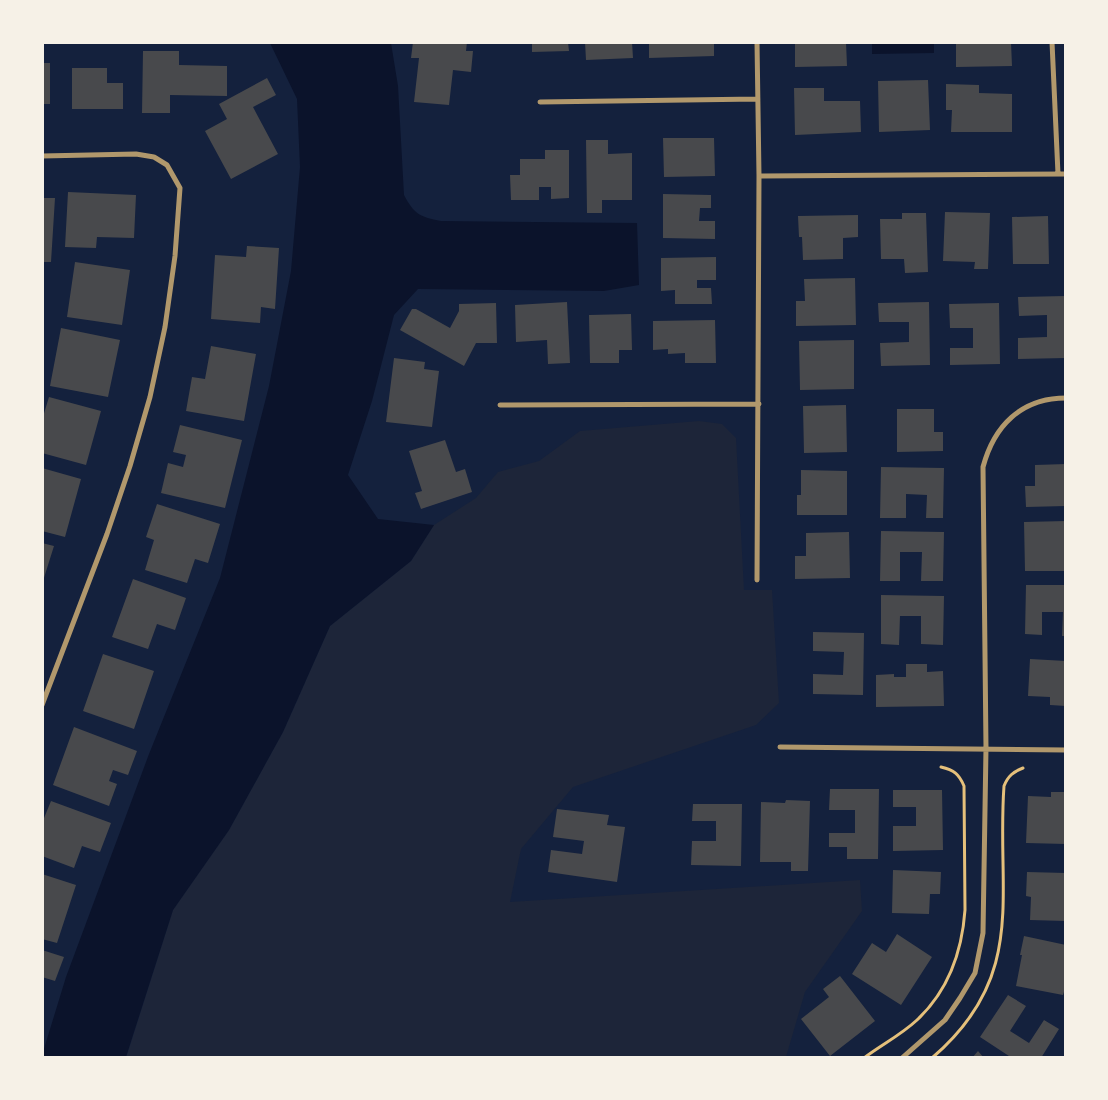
<svg xmlns="http://www.w3.org/2000/svg" width="1108" height="1100" font-family="Figtree,sans-serif">
	<style>
		.green { fill: #1d2539 }
		.water { fill: #0b132b }
		.building { fill: #48494c }
		.lines { fill: none; stroke-linecap: round; stroke-linejoin: round }
		.path { stroke: #e5c07b; stroke-width: 3 }
		.minor { stroke: #b1986c; stroke-width: 5 }
	</style>
	<rect width="100%" height="100%" fill="#14213d"/>
	<!-- green -->
	<path class="green" d="M699,421L722,424L736,438L744,590H772L779,703L756,725L573,787L521,849L510,902L860,880L862,911L805,992L786,1057L126,1058L173,910L229,830L283,732L330,626L411,561L434,525L476,498L498,472L539,461L580,431Z"/>
	<!-- water -->
	<path class="water" d="M270,43H391L398,86L404,195C414,214 420,217 441,221L637,223L639,285L604,291L418,289L394,315L372,401L348,475L378,519L434,525L411,561L330,626L283,732L229,830L173,910L126,1057H43V1052L66,977L149,754L220,578L269,386L291,271L300,167L297,99Z
		M872,43H934V53L872,54Z"/>
	<!-- building -->
	<path class="building" d="M413,42H467L466,51H473L471,72L453,70L449,105L414,102L419,58H411Z
		M532,42H568L569,51L532,52Z
		M585,42H632L633,58L586,60Z
		M649,42H714V56L649,58Z
		M795,42H846L847,66L795,67Z
		M956,42H1011L1012,66L956,67Z
		M143,51H179V65L227,66V96L170,95V113H142Z
		M42,63H50V104H42Z
		M72,68H107V83H123V109H72Z
		M267,78L276,95L253,107L278,154L231,179L205,131L227,119L219,104Z
		M928,80L930,130L879,132L878,81Z
		M946,84L979,85V93L1012,94V132H951L952,110H946Z
		M794,88H824V101H860L861,132L795,135Z
		M663,138H714L715,176L664,177Z
		M586,140H608V154L632,153V200H602V213H587Z
		M545,150H569V198L551,199V187H539V200H511L510,175H520V159H545Z
		M68,192L136,195L134,238L97,237L96,248L65,247Z
		M663,194L711,195V208H700L699,221H715V239L663,238Z
		M42,198H55L51,262H42Z
		M945,212L990,213L988,269H974L975,262L943,261Z
		M902,213H926L928,272L905,273L904,259H881L880,219H902Z
		M858,215V237L843,238V259L803,260L802,237H799L798,216Z
		M1048,216L1049,264H1013L1012,217Z
		M247,246L279,248L275,309L261,307L260,323L211,319L215,255L246,257Z
		M716,257V280H697V288H711L712,304H675V290L661,291V258Z
		M75,262L130,270L122,325L67,317Z
		M855,278L856,325L796,326V301H805L804,279Z
		M1066,296V358L1018,359V338L1047,337V315L1019,316L1018,297Z
		M567,302L570,363L548,364L547,340L516,342L515,305Z
		M929,302L930,365L881,366L880,343L909,342V322H879L878,303Z
		M496,303L497,343H476L464,366L400,330L412,309H416L450,328L459,311V304Z
		M999,303L1000,364L950,365V348H973V328H950L949,304Z
		M631,314L632,350H619V363H590L589,315Z
		M715,320L716,363H685V353L668,354V349L653,350V321Z
		M61,328L120,340L108,397L50,386Z
		M854,340V389L800,390L799,341Z
		M211,346L256,354L244,421L186,411L192,377L205,379Z
		M394,358L425,362L424,369L439,371L432,427L386,422Z
		M49,397L101,411L86,465L42,453V420Z
		M846,405L847,452L804,453L803,406Z
		M897,409H934V432H943V451L897,452Z
		M180,425L242,440L225,508L161,493L168,463L183,467L186,455L173,452Z
		M445,440L456,472L465,469L472,492L421,509L415,493L422,491L409,451Z
		M1066,464V506L1026,507L1025,486H1035V465Z
		M881,467L944,468L943,518H926L927,495L906,494V518H880Z
		M42,468L81,479L65,537L42,531Z
		M801,470L847,471V515H797V495H801Z
		M157,504L220,524L208,563L195,559L187,583L145,570L154,540L146,537Z
		M1066,521V571H1025L1024,522Z
		M881,531L944,532L943,581H921L922,552H900V581H880Z
		M849,532L850,578L795,579V556H806V533Z
		M42,543L54,546L43,581H42Z
		M133,579L186,598L175,630L157,624L148,649L112,637Z
		M1026,585H1066V636H1062L1063,612H1042V635L1025,634Z
		M881,595L944,596L943,645L921,644V616H900L899,645L881,644Z
		M813,632L864,633L863,695L813,694V674L843,675L844,652L813,651Z
		M103,654L154,671L134,729L83,711Z
		M1030,659L1066,661V706L1050,705V697L1028,696Z
		M906,664H927V672L943,671L944,706L876,707V675L894,674V677H906Z
		M74,727L137,751L128,775L113,770L109,781L117,784L109,806L53,785Z
		M830,789H879L878,859H847V847H829V833H855V810H829Z
		M893,790H942L943,850L893,851V826H916V807H893Z
		M1051,792H1066V844L1026,843L1028,796L1051,797Z
		M786,800L810,801L808,871H791V862H760L761,802L785,803Z
		M51,801L111,823L100,852L82,846L74,868L42,856V823Z
		M693,804H742L741,866L691,865L692,841H716V821H692Z
		M557,809L609,815L607,825L625,827L617,882L548,872L551,850L582,854L584,841L553,837Z
		M893,870L941,872L940,894H930L929,914L892,913Z
		M1027,872L1066,873V921L1030,920L1031,897L1026,896Z
		M42,874L76,885L57,943L42,939Z
		M897,934L932,957L901,1005L852,974L872,943L886,952Z
		M1024,936L1066,945V985L1063,995L1016,986L1022,955H1020Z
		M42,950L64,957L55,981L42,977Z
		M840,976L875,1021L830,1056L801,1019L829,997L823,989Z
		M1008,995L1026,1006L1010,1031L1029,1043L1044,1020L1059,1029L1041,1058H1012L980,1037Z
		M978,1051L984,1058H972Z"/>
	<g class="lines">
		<!-- path -->
		<path class="path" d="M864,1058C881,1045 901,1035 917,1020C948,991 962,952 965,910L964,786C959,774 954,770 941,767
			M932,1058C1029,975 996,894 1004,786C1008,776 1013,772 1023,768"/>
		<!-- minor -->
		<path class="minor" d="M757,42L759,176L757,580
			M1052,42L1058,174
			M540,102L758,99
			M42,156L136,154L154,157L167,165L180,188L175,256L165,327L150,397L130,466L107,534L42,705
			M759,176L1066,174
			M500,405L759,404
			M780,747L1066,750
			M902,1058L945,1020L960,998L975,973L983,933L986,748L983,467C994,426 1021,398 1066,398"/>
	</g>
	<!-- border -->
	<rect width="1108" height="1100" fill="none" stroke="#f6f1e7" stroke-width="88"/>
</svg>
